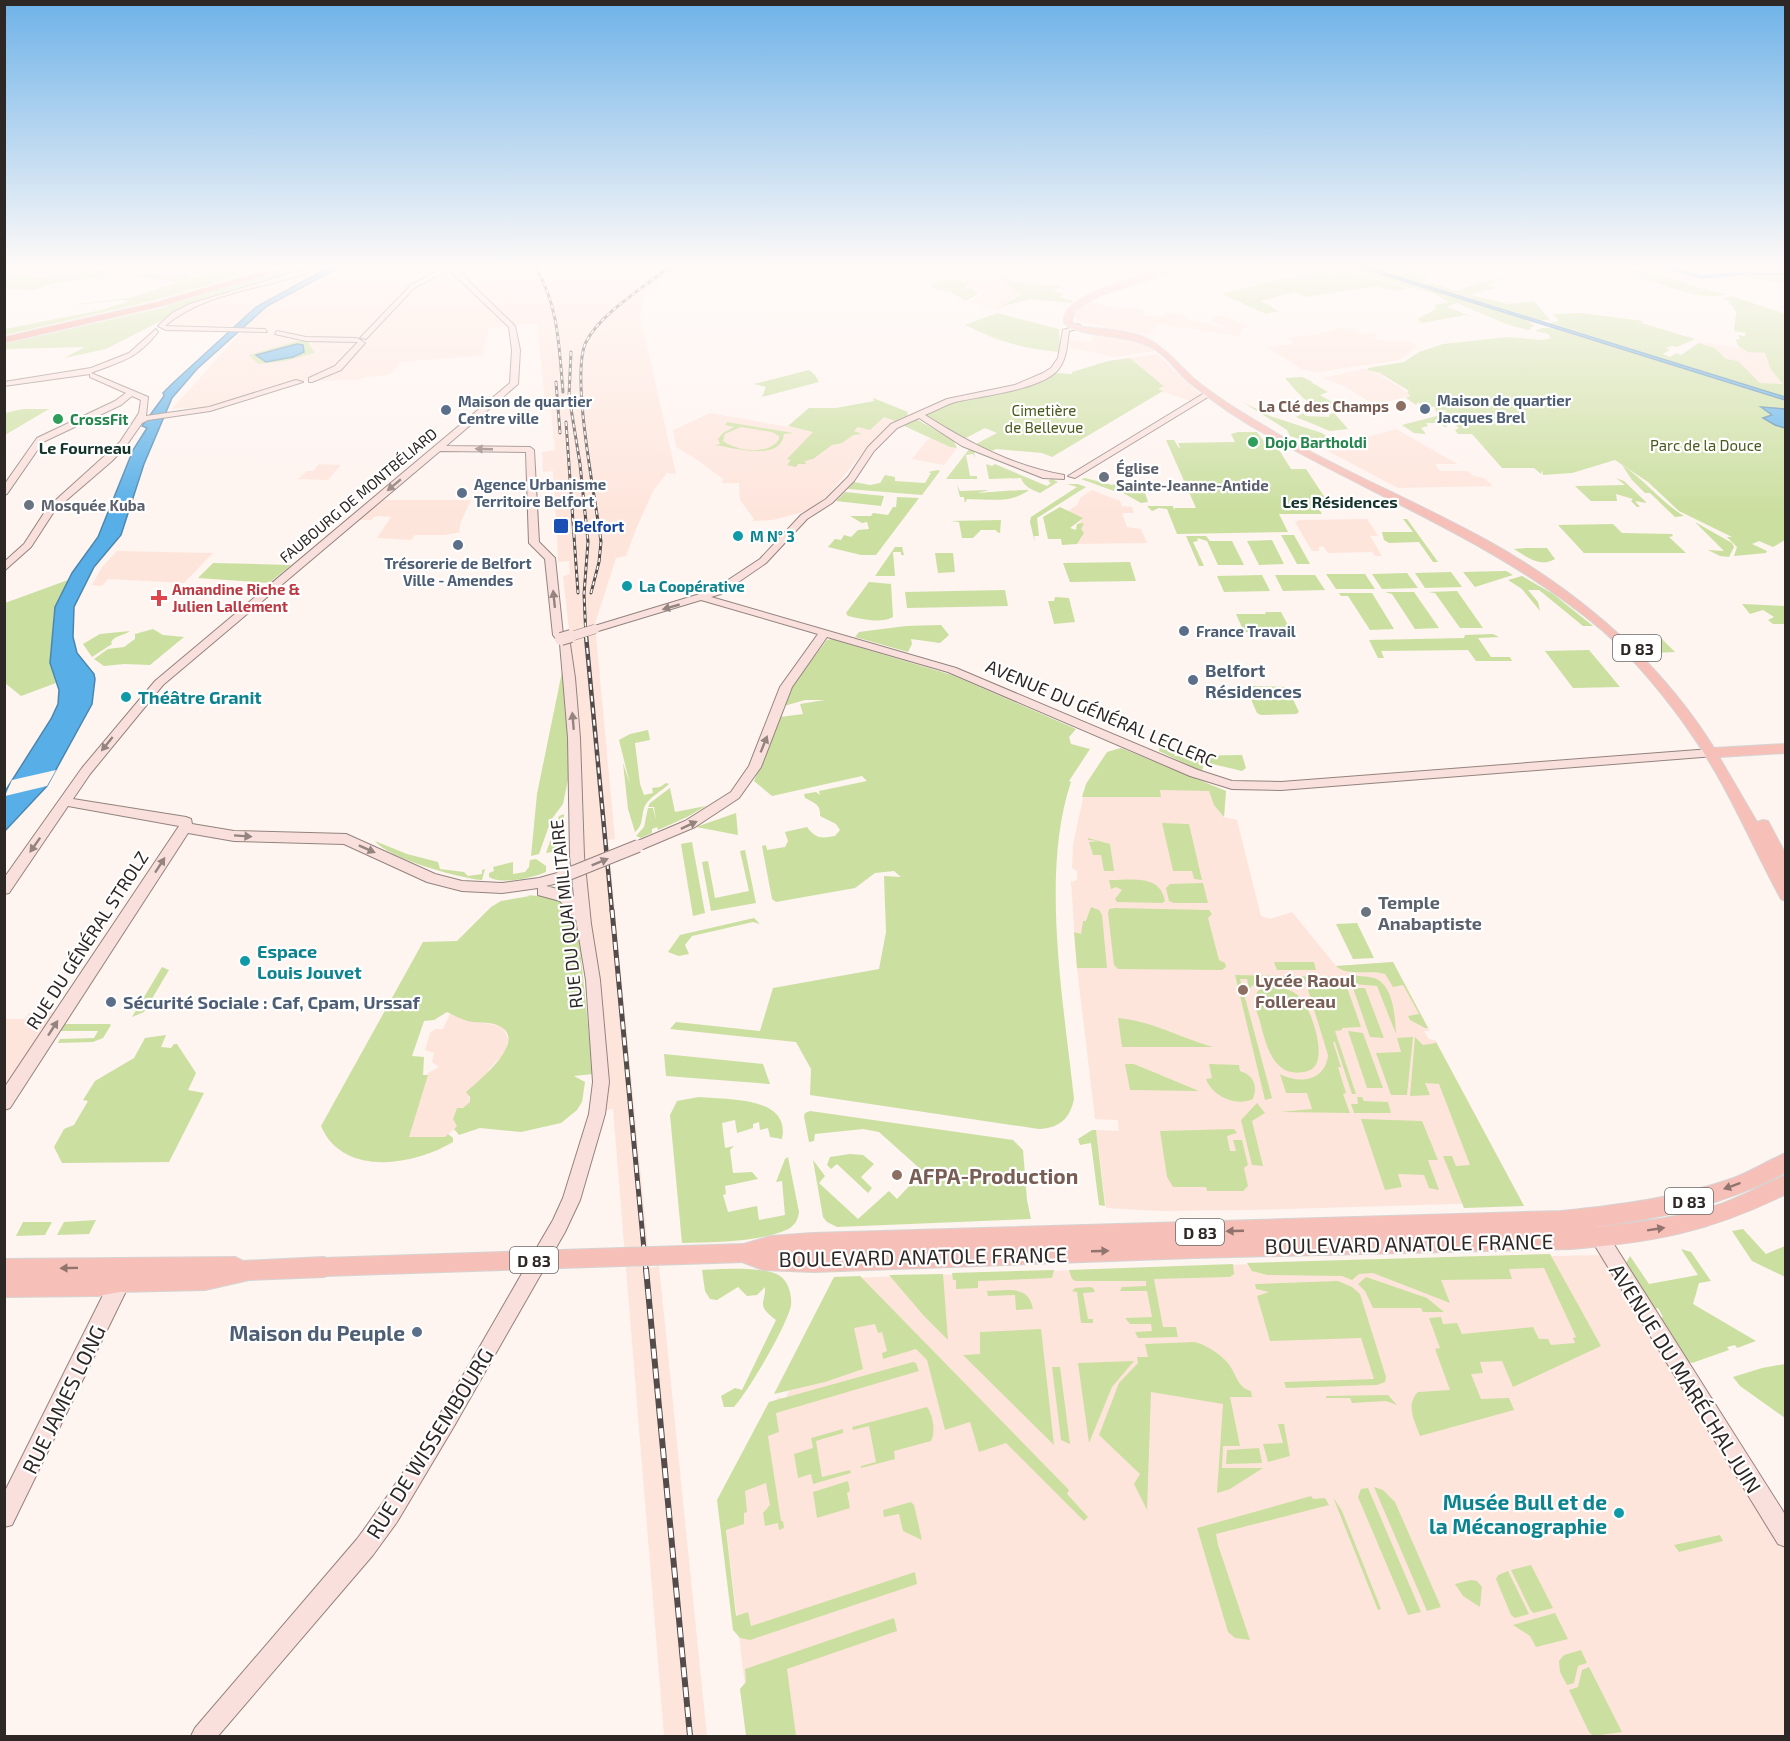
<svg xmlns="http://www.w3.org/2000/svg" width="1790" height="1741" font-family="'Exo 2',sans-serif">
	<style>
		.built { fill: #fee5dc }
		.green { fill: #cbdfa0; fill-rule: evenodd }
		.water { fill: #58afe8; stroke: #4b86ae; stroke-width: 1.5 }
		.pier { fill: #fef4f0 }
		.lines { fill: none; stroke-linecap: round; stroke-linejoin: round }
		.stream { stroke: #4b86ae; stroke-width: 1.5 }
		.river { fill: #58afe8; fill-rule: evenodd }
		.secondary-casing { stroke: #92837e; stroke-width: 2 }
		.primary-casing { stroke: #d5d4d3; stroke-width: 2 }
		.highway-casing { stroke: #d5d4d3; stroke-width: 2 }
		.secondary { fill: #fae0dc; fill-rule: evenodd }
		.primary { fill: #f6c0b9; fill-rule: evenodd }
		.highway { fill: #f0968a; fill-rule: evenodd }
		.rail-far3-casing { stroke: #534c4a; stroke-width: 3 }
		.rail-far2-casing { stroke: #534c4a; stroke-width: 4.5 }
		.rail-far1-casing { stroke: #534c4a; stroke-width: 5 }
		.rail-casing { stroke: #534c4a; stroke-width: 6 }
		.rail-far3 { stroke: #fff; stroke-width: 1.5; stroke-dasharray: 4; stroke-linecap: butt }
		.rail-far2 { stroke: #fff; stroke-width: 2; stroke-dasharray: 6; stroke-linecap: butt }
		.rail-far1 { stroke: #fff; stroke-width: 3; stroke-dasharray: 8; stroke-linecap: butt }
		.rail { stroke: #fff; stroke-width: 4; stroke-dasharray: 10; stroke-linecap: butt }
		.secondary-bridge-far1-casing { stroke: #92837e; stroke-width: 10; stroke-linecap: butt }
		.secondary-bridge-casing { stroke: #92837e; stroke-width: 14; stroke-linecap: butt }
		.primary-bridge-casing { stroke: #d5d4d3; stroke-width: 20; stroke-linecap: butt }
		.secondary-bridge-far1 { stroke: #fae0dc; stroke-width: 9 }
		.secondary-bridge { stroke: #fae0dc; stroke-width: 12 }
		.primary-bridge { stroke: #f6c0b9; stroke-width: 18 }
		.oneway { fill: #948480 }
		.oneway2 { fill: #92746f }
		.education-dot { fill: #8d6e63; stroke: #fff; stroke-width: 2 }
		.service-dot { fill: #5c6f8a; stroke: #fff; stroke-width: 2 }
		.leisure-dot { fill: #2e9e5b; stroke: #fff; stroke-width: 2 }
		.worship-dot { fill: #6b7280; stroke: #fff; stroke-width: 2 }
		.transit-dot { fill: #1a4fb4; stroke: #fff; stroke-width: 2 }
		.culture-dot { fill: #0f9aa8; stroke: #fff; stroke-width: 2 }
		.health-dot { fill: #e0444e; stroke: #fff; stroke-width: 2 }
		.labels { text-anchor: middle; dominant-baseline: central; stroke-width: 4.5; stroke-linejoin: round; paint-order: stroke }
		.far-service-label { font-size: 15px; font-weight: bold; fill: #4e5e75; stroke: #fff; text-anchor: start }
		.far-education-label { font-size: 15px; font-weight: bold; fill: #785e54; stroke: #fff; text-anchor: end }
		.far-park-label { font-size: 15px; fill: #49591b; stroke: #fff }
		.far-leisure-label { font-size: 15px; font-weight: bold; fill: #27864d; stroke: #fff; text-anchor: start }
		.far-worship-label { font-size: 15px; font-weight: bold; fill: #5b616d; stroke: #fff; text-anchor: start }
		.far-street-label { font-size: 15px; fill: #2d2725; stroke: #fff }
		.far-transit-label { font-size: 15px; font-weight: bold; fill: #164399; stroke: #fff; text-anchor: start }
		.far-culture-label { font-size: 15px; font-weight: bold; fill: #0d838f; stroke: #fff; text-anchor: start }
		.far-health-label { font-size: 15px; font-weight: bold; fill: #be3a42; stroke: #fff; text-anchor: start }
		.far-neighbourhood-label { font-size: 16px; font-weight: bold; fill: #15342b; stroke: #fff }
		.shield { fill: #fff; stroke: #6c6866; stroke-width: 1.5 }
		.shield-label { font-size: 16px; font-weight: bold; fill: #2d2725 }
		.service-label { font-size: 18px; font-weight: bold; fill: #4e5e75; stroke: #fff; text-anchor: start }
		.culture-label { font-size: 18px; font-weight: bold; fill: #0d838f; stroke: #fff; text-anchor: start }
		.street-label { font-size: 18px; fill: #2d2725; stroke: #fff }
		.worship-label { font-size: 18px; font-weight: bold; fill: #5b616d; stroke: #fff; text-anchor: start }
		.education-label { font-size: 18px; font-weight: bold; fill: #785e54; stroke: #fff; text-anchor: start }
		.near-education-label { font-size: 21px; font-weight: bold; fill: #785e54; stroke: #fff; text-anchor: start }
		.near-street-label { font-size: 21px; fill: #2d2725; stroke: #fff }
		.near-service-label { font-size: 21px; font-weight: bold; fill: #4e5e75; stroke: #fff; text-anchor: end }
		.near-culture-label { font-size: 21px; font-weight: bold; fill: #0d838f; stroke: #fff; text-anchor: end }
	</style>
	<rect width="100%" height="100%" fill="#fef4f0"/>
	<!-- built -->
	<path class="built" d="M306,268H676L646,295L640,316L676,474L667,473L654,489L636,529L626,556L616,558L595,624L615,839L608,840L650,1268L659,1266L707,1736H664L613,1109L603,1111L585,903L573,665L563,576L570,574L569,561L558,562L557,534L552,532V523L556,520L553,471L543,472L542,452L555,450L550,402H545L537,324H517L488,329L483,355L401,362L389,375L363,377L359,380L306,381L211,407L172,409L246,327L158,324L173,313L214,297Z
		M958,268L994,269L1031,299L1008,304L1000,311L970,302L987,291L966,286L969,283L949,279Z
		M1089,300L1116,309L1135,307L1145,311L1144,315L1163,317L1167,312L1186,315L1185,319L1229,329L1209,319L1220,315L1250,326L1243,328L1239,336L1158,324L1150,334H1145L1079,322L1072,313L1077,307Z
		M1340,328L1354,329L1360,334L1374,333L1379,337H1373L1376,340L1411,342L1417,346L1404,357L1395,361L1316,372L1302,369L1266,347L1295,344L1288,338L1318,334Z
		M1096,333L1136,340L1156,351L1116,357L1069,348L1070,340L1090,342Z
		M1701,342L1765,352L1771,370L1783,384L1760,383L1738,361L1726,359L1715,348L1699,343Z
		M1157,354L1185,380L1201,395L1191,401L1157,390L1164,385L1130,358Z
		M1363,369L1384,375L1381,376L1399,386L1410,396L1375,405L1342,385L1322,378Z
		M710,413L817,432L853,431L858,427L873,426L884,417L895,421L864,451L830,493L816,506L807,511L773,520L752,521L754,519L740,500L739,483H722L723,479L696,459L676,447L673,430Z
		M1396,429L1458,464H1435L1440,471H1467L1474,476L1484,478L1493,486L1398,488L1324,449Z
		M932,438L950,447L957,448L944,465L912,459L927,440Z
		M319,464L341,465L328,480L298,479L307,471H313Z
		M1092,490L1120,501L1122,506L1132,507L1134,513H1122L1127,527L1141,529L1147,543L1077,544L1082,537L1076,527L1082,519L1069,528L1052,521L1077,505L1081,497Z
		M382,500H471L461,521L459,531L461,532L445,535H415L411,540L377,538L391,517L379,516L374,517L371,520H359Z
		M1367,519L1378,536H1370L1382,556H1375L1372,552L1328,553L1323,546L1319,547V551H1312L1295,522L1299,520Z
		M117,551L213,553L184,583L108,579L102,586L92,585L102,567Z
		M1144,758L1226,791L1224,817L1237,820L1261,916L1270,919L1292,912L1336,966L1393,962L1430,1031H1424L1429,1039L1435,1040L1522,1202L1249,1210L1161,1211L1106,1208L1096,1130L1119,1131L1118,1120L1095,1119L1077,968L1071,882L1077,880V871L1072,868L1073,845L1086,784Z
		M54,1012L52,1016L5,1090V1019H25L29,1013Z
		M450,1014L467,1020L500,1026L504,1029L508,1039L506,1052L489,1069L486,1076L468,1090L470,1102L463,1108L458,1126L445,1137H408L428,1073L439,1067L432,1062L434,1053L425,1050L430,1033L435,1029H443Z
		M1550,1254L1552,1256L1603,1255L1785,1540V1736H751L722,1494L778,1397L785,1399L848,1278Z"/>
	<!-- green -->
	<path class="green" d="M119,268H139L78,279L145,268H155L52,284L33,290L5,289V274L69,280L72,279L45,276H66L79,272Z
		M219,268H267L152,301L5,335V329L102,310L130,301L123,300L76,305L78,304L129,298L181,282L132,276C150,270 155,278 170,277C177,276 181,274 189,276V280Z
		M290,268H306L194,304L106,349L64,358L85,347L5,349L4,344L166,307L172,303Z
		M1334,268L1408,288L1396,291L1377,286L1306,297L1295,292L1260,301L1279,311L1266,314L1222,294L1284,278C1298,282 1304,271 1317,271C1327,270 1330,277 1340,272Z
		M1341,268H1421L1411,271L1431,278L1425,279L1426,282L1420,284L1425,285L1431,282L1455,291L1497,278L1502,280L1487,285L1495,288L1470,295L1509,304L1534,301L1550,320H1542L1546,322L1415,283L1414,284L1540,324L1528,321L1535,327H1530L1531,329L1522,333L1528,330L1506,324L1457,303L1447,307L1476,318L1466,315L1421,323L1418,319L1436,309L1435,305L1449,302L1432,293L1414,289L1417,286L1411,288Z
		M1619,268C1656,268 1690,288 1726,294C1702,304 1645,278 1619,268Z
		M1743,268H1785V275H1781L1785,276V283L1745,277L1781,275L1768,272L1742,274L1740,273L1749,272Z
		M994,269L1009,281L1051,286L1055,284L1060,287L1053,291L1072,297L1064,294L1059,297L1074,301L1071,303L1031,299L1000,307L1021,295L992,270Z
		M949,279L970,283L964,287L974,289L978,294L966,301L950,292L937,290L930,286L936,281Z
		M1732,296L1785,314V397L1550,323L1559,321L1553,314L1581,313L1643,321L1641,323L1695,339L1677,347L1672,346L1666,348L1670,350L1663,354L1670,357L1676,353L1681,355L1699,343L1715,348L1726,359L1738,361L1760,383L1783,384L1771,370L1765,353L1748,352L1738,346L1736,339H1740L1738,335L1745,336L1746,333L1734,331L1736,312L1728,300L1723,299Z
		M997,313L1059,329L1060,352C1023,349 997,341 965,325Z
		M1542,328H1551L1785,399V540L1773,547L1759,541L1752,544L1767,551L1766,553L1734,556L1737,547L1727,537H1732L1679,511L1648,482L1615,460L1572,473L1543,475L1542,470L1541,474L1534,468H1502L1472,434H1458L1455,430L1459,428L1446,418L1437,420L1448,427H1444L1441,423H1426L1428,426L1421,428L1426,434L1414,433L1402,425L1444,414L1447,410L1436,412L1435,407L1421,405L1418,402L1416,405L1406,398L1410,396L1407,392L1409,391L1380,373L1367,370L1368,368L1404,362L1419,352L1443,344L1508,337L1542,340L1551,338L1548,334L1535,331Z
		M298,341L308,342L315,353L286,361L258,364L249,355Z
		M1130,358L1164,386L1158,389L1163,391L1052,457L1042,453L996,449L992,451L974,445L997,433L985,428L964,439L927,416V414L956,401L1023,388L1057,373L1072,374V372L1108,361Z
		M809,370L815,375L819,382L762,397L766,387L754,384Z
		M1302,377L1313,382H1311L1328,392L1320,395L1346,410C1312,410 1306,403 1285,378Z
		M873,398L908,412L907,416L895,421L884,417L870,430L858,427L854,431L862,434L853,435L842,443L832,445L813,459L805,461L806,464H798L796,467L787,465L791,460L787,459L813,432L788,426L809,408H836L874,401Z
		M1241,401L1270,416L1322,433L1329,438L1312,443L1290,436L1287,430Z
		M23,409H49L5,435V413Z
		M1303,413L1306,416L1329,417L1330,414L1334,413L1348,429L1330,431L1296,417Z
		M916,419L953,440L957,448L950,447L902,425Z
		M727,422L793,433L784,434C781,462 735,448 715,445L720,444L718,439L723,433L734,427L725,425ZM741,427L772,432L779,436V439C769,456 737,451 723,441L725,434Z
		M1238,432H1257L1267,445H1276L1291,469H1306L1329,504H1316L1322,514H1279L1288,532L1177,534L1167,509L1159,508L1152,511L1147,506H1173L1174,510L1175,508H1196L1166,440H1174L1179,448H1180L1178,443L1235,442L1231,434Z
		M970,448L974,450L975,459L973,454L966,455L970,476H977V479H946Z
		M986,464L992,466L995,464L1047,486L1051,483L1048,481L1052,479L1058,482L1040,493C1032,490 1023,486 1021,478L989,479Z
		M1622,465C1645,480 1661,502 1684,516L1675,517L1650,493H1645L1632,480Z
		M938,470L940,471L922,495L848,489L854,482L870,485L880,483L885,475L895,477V481L925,483L931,473L928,472Z
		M1085,478L1112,485L1120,481L1144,490L1148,502L1141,503L1116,489L1114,491L1081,479Z
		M1616,478L1624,481L1647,503L1635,501L1640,507H1637L1631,501L1633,499L1616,494L1617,501H1591L1575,486L1625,485Z
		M1067,484H1078L1086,487L1037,518L1039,536H1034L1035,543L1030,522L1031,517L1077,487Z
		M957,485L960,491L989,490L978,493C992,492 1012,490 1029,490C1010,504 991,499 967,499L965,503L964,497H960Z
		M845,492L884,496L881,506L836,501Z
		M897,497L919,498L876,555H861L828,547L835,539L841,540L844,535L851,537L858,530L869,529L867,522L862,523L850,516H871L873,513L888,515L893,507H896Z
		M1060,507L1083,518L1070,528L1076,530L1077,524L1084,523L1081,529L1084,533L1077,544L1062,545L1061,539H1048L1043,517Z
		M1403,519H1407L1438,562H1433L1419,542L1389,543L1384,540L1382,532H1413Z
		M1001,520L1000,533L997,532L996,530H981L973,538H962L959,522L950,521Z
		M1695,522L1732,543L1734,547L1729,557L1720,556L1708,550L1724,551Z
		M1613,524L1622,533L1672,534L1673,536L1669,537L1686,553H1584L1558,525Z
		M1281,535H1294L1310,564H1297Z
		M1186,536H1206L1210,541H1232L1244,565H1218L1207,541L1197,538L1198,541L1193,542L1204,566H1199Z
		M1272,540L1284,564L1259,565L1247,541Z
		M895,547H902L904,555H901V552H893L895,576H875Z
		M1526,548H1547L1555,559C1540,568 1527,557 1514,549Z
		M935,553H953L955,572L938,573Z
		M1130,562L1136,581L1070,582L1063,563Z
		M213,563L291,565L269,583L198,578Z
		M1506,571L1513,575L1475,587L1463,572Z
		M1451,572L1462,587L1425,588L1415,573Z
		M1407,573L1418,588L1382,589L1372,574Z
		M1326,574H1365L1375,589H1336Z
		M1262,575L1270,591L1224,592L1217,576Z
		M1275,575H1315L1325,590L1283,591Z
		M1522,576L1553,594L1593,626H1583L1539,590H1528L1538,602L1540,611L1522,589L1508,580Z
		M68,580L54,611L50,663L56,683L21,696L5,683V603Z
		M869,582L891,584L893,617C880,624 862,619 848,616L846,613Z
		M1005,590L1008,606L907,608L905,592Z
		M1457,591L1483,628H1460L1435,593L1428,592Z
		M1385,592H1414L1439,628L1415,629L1392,594Z
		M1339,593H1372L1394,629L1370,630L1348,596H1341Z
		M1055,597L1069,598L1075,622L1054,624L1048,601H1054Z
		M1742,604L1785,606V624H1773L1768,620L1774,617L1763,610L1750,614Z
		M1265,612H1281L1291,631L1244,632L1236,614H1266Z
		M941,625L949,635L940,643L911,639L912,644L908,652L855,637L859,632L906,626Z
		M153,629L163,635L184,637L150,665L124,664L104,666L94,659L108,649L124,647L135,639V634Z
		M130,631C124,636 115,635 111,642L112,644L92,657L83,644L100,634Z
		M1493,634L1499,637L1478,638L1491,657H1510L1512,661H1476L1468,650L1381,651L1384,658H1378L1369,640L1464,638L1465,635Z
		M1639,635H1658L1675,652L1655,653Z
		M831,639L952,675L1076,729L1069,737L1071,744L1090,749L1069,781L1071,782C1040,873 1064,1004 1074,1099C1070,1119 1059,1128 1039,1129L810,1095L811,1069L796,1042L670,1029L676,1022L760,1031L773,988L879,969L886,932L884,876L901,877L894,871L875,873L855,888L776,902L772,899L762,846L766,845L767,850L785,847L788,841L785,832L807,827C815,838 821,839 835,836L840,830L836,824L820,816C821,804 814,803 805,798L804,794L816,792L820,795L819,791L867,781L862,776L772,796L754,781L780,717L803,714L800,704L825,700H805L784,706L791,687L827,640Z
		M1589,650L1620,687L1573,688L1545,651Z
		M562,672H565L570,770L563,804L551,820L539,854L531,856L537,794Z
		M1249,686L1287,687L1299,712L1296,714L1261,715L1257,713L1246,688Z
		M648,730L650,740L635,743L640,784L644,795L653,793L652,788L660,787L666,783L669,784C662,791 651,796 646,804C640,814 645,824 635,832L628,809L623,763L630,784L619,740L630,734Z
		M1171,743L1175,756L1242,755L1246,768L1242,771L1204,762L1202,772L1159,751L1160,745Z
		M1121,748L1226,791L1224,817L1214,805L1209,791L1160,790L1161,797H1082L1086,784L1107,752Z
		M670,788L675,812L706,806L687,817L658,830L657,827L652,829V833L641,838L636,836L644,827L648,808H653L656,820L654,807H648L650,803Z
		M736,813L738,835L696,827Z
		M564,814V850L546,853L559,816Z
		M1162,823L1189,824L1202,880L1194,879L1192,871H1173Z
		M1088,838L1110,844L1114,871H1104L1101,855H1093L1089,842L1100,841L1088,840Z
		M375,841L407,854L438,862L440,869L464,872L468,876L482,874V870L485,869L482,880C458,878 388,858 375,841Z
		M692,842L705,913L693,916L681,844Z
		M745,850L756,903L711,911L702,862L708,861L715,898L749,891L740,851Z
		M536,859L546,866V872C532,878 502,885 489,877V873L494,871L493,867L513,862V874L525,872L529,867L530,860Z
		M1109,880C1133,880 1160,874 1165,901L1162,903L1117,902L1115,899L1122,890L1116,887L1111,889Z
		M1203,883L1208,903H1174L1169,901L1166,888L1170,884Z
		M527,895L561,898L577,919L593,1074L574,1076L585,1082L582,1102L577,1110L561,1123L521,1132L480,1128L459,1135L454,1129L457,1126L453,1119L457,1108H463L470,1102V1097L466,1092C477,1082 532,1039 497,1025C489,1022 481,1023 473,1022C464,1021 455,1016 447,1012L434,1020L424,1021L412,1056L424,1057L423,1075H428L409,1137H445L448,1134L453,1138V1142C415,1165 343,1178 321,1126L423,942L457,941L491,907L501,901L530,896Z
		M1091,907L1099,910L1102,915L1107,968H1077L1074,932L1081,934L1083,921H1086Z
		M1115,908L1209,910L1212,914L1208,918L1219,960L1225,963L1226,967L1222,970L1118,969L1114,965L1108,913L1109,909Z
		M754,918L760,924L753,922L692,936L685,945L689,954L679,956L668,952L680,935Z
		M1357,923L1374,958L1353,959L1336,924Z
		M1274,962H1314L1316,970H1277Z
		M1393,962L1428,1028H1425L1410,1020L1408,1016L1419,1014L1403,985L1393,987L1385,974C1371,969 1347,977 1336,966Z
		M162,967L169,970L144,1012L132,1017Z
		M1235,975L1340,977L1344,979L1361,1027L1342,1028V1030L1335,1031L1356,1094H1352L1335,1042H1333L1341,1067H1338L1346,1093L1343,1094L1350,1113L1280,1112L1312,1109L1307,1093H1286L1280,1074C1300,1085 1326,1080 1328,1055L1305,980H1298L1300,990C1284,979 1264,974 1249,989L1247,979H1240L1272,1098L1265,1100Z
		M1349,975C1357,976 1366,976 1374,978C1394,985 1395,1017 1396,1034L1377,986L1354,984Z
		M1271,986C1284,987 1296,991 1303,1001C1313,1015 1330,1065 1308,1071C1274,1081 1266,1045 1260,1022C1258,1014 1252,1003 1256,995C1258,988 1265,988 1271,986Z
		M1353,988H1365L1384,1038L1370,1037Z
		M1118,1018C1152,1021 1181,1038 1213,1047H1122Z
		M64,1024H110L111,1025L103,1038L93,1042L58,1043L60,1039L94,1038L98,1031H60Z
		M1348,1031L1363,1033L1383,1088H1367Z
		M166,1035L161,1047L171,1048L174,1044H177L196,1073L188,1090L204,1093L169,1162L62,1163L54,1147L64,1129L74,1125L88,1101L83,1100L95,1081L134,1058L145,1038Z
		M1413,1037L1407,1095H1391L1376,1053L1401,1052L1397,1038Z
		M1415,1037L1423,1045L1436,1043L1435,1040L1524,1206L1464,1208L1443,1156H1452L1456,1166L1470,1165L1439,1084L1425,1083L1430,1095L1410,1096Z
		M664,1054L763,1064L770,1084L666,1076Z
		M1125,1064H1134L1199,1091L1130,1090Z
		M1209,1064L1239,1065L1240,1071C1253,1075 1258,1085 1253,1099C1236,1107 1212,1096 1206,1079L1212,1078Z
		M699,1097C728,1100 791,1096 782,1139L770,1137L768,1128L760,1130L759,1122L753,1124V1128L737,1133L735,1120L722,1123L725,1148L734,1146L730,1150L733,1173L752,1172L758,1179L725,1186L726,1194L723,1195L728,1212L757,1206L759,1220L785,1215L782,1181L776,1182L785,1159L788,1157L799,1212C798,1220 794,1227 786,1230C759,1242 712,1242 682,1243L670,1115L677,1101Z
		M1357,1097H1362L1364,1101L1388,1102L1391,1113H1354L1351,1104H1358Z
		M1257,1103L1265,1113L1252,1121L1263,1166L1252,1165L1241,1120Z
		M810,1111L1013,1140L1023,1150L1027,1200L1031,1219L837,1227L827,1222L823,1217L813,1160L825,1176L819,1183L858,1219L889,1191L897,1199L912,1183L916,1187L927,1175L879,1132L863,1129L815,1134L814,1141L809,1142L804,1116L805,1113Z
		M1361,1119L1422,1121L1438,1160H1428L1439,1190L1429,1188L1424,1175L1398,1174L1402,1187L1385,1190Z
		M1234,1129L1237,1133L1227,1136L1230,1151H1236L1233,1140H1242L1248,1165L1244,1168L1248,1186L1243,1191H1207L1206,1187H1173L1167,1177L1160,1131Z
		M1092,1130H1096L1105,1206L1099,1205L1091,1143L1080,1145L1078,1139Z
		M850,1154L863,1155L874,1164L861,1177L872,1188L868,1193L837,1164L831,1169L827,1165L830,1157Z
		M96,1220L89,1234L57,1235L64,1222Z
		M23,1222H52L45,1235L16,1236Z
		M1743,1229L1766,1254L1785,1246V1277L1752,1261L1732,1231Z
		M1681,1249L1691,1252L1711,1281L1699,1283L1693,1304L1756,1341L1737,1348L1735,1345L1727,1347L1729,1350L1692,1363L1686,1360L1660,1318L1663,1317L1658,1308L1655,1309L1626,1263L1630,1256L1649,1284L1698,1275Z
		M1550,1254L1601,1346L1513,1387L1502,1361L1480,1362L1483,1373L1471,1374L1481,1399L1509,1398L1514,1410L1420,1436C1415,1421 1405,1405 1418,1392L1450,1390L1435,1349L1440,1348L1429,1318L1441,1317L1443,1324L1457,1323L1462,1334L1533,1327L1539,1339H1548L1551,1345L1575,1343L1573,1338L1576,1337L1544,1268L1509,1269L1512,1279L1441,1280L1450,1303L1373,1273L1359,1274L1352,1280L1342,1276L1267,1275L1252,1271L1247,1263Z
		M1233,1264L1234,1274L1230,1277L1154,1279L1163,1327H1176L1178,1337L1138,1338L1135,1332L1152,1331L1151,1324H1130L1125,1318L1152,1317L1147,1291H1120L1122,1287L1146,1286V1281H1076L1072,1279L1069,1270Z
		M702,1270C720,1269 766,1266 780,1276C789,1282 792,1296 791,1305C788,1324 748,1392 734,1407H724L721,1396L735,1388L742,1390L776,1320C755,1304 766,1304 765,1287L757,1295L747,1296L738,1287L717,1300L710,1299L705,1291Z
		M1054,1270L1052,1278L978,1281V1288L956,1289V1280H953L952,1273Z
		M943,1274L948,1340L924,1316L889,1275Z
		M860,1276L1069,1490L1067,1494L1088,1517L1084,1521L1006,1443L979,1452L970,1422L945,1430L927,1360L916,1349L883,1359L882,1353L887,1351L882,1332L878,1333L875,1324L854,1328L863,1369L825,1382L774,1394L834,1277Z
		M1366,1277L1427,1298L1444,1312H1423L1421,1308H1373L1365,1291L1358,1284Z
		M1338,1281L1352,1287L1360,1294L1386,1377L1385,1382L1377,1385L1286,1388L1284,1382L1374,1379L1361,1338L1270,1341L1257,1296L1269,1292L1256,1289L1255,1284Z
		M1090,1287L1093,1288L1095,1292L1083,1293L1088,1319H1093V1323H1081L1077,1292L1072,1291L1075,1288Z
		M987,1291C1007,1291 1029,1284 1033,1309L1016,1310L1015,1295L988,1296Z
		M1041,1329L1054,1445L963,1355L980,1354V1332Z
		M1194,1342C1205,1344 1220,1354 1227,1362C1236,1372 1237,1388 1251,1391L1252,1397H1230L1240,1446H1223L1222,1468H1263L1230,1489L1217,1493L1223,1404L1151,1392L1147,1510L1134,1484L1140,1474L1099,1435L1119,1383L1138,1363L1137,1357H1148L1145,1344Z
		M1134,1361L1112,1387L1089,1443L1078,1363Z
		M913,1362L916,1363L919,1371L776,1413L779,1432L768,1436L781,1521H783L784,1528L779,1530L778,1523L765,1526L763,1513L770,1505L766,1483L745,1491L747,1512L744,1513V1524L726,1530L736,1616L748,1612L751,1626L915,1572L917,1584L750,1640L740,1638L733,1630L717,1500L769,1402Z
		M1785,1364H1786L1785,1418L1740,1386L1733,1377L1762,1368Z
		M1052,1367H1060L1070,1444L1061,1440Z
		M1388,1395L1397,1405L1386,1401L1352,1403L1350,1398H1326V1396Z
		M927,1407C933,1415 936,1432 931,1441L894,1451L895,1459L861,1468V1466L876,1462L869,1426L853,1430L852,1427Z
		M1278,1424H1284L1290,1456L1268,1462L1263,1444L1283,1443Z
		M843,1429V1433L816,1441L822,1477L850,1470L851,1473L813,1484L811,1474L798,1478L794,1454L813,1448L811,1438Z
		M1259,1448L1262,1463L1226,1464L1227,1450Z
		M848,1481L850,1491L847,1493L850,1508L817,1518L813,1492Z
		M1374,1487L1383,1490L1395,1502L1441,1607L1427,1611Z
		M1368,1488L1421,1612L1408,1615L1358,1497L1361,1489Z
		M1311,1496L1313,1499L1325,1498L1329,1505L1216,1534L1218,1545L1250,1640L1235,1638L1228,1632L1197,1528Z
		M1333,1497L1342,1511L1381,1609L1378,1610Z
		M911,1502L914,1505L922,1540L903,1531L899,1514L884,1517L883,1510Z
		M1720,1535L1723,1541L1679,1552L1674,1545Z
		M1531,1565L1553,1608L1534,1613L1531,1611L1511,1570Z
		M1508,1571L1529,1614L1515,1618L1511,1615L1496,1579L1498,1575Z
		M1471,1580L1477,1581L1482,1587L1480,1607L1463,1596L1455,1584Z
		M1555,1613L1568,1639L1536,1647L1530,1636L1513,1625Z
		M894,1618L897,1631L787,1669L796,1736H746L740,1689L746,1682L745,1669Z
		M1581,1650L1587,1663L1578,1666L1574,1683L1567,1685L1560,1672L1559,1661L1564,1655Z
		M1589,1667L1622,1732L1593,1736L1589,1732L1569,1690L1578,1687L1582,1670Z"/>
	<!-- water -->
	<path class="water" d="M327,268H338L267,306L197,369L172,398L144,464L121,535L94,567L74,607L73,637L77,653L94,674L95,679L92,704L47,786L5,831L4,793L51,719L58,704L59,690L50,663L55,607L72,573L98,537L133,450L147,428L142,426L164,396L163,393L174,382L256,307Z
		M1362,268H1369L1785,397V400Z
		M297,344L303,345L304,352L293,357L266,362L256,355Z
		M1761,407L1785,409V428L1775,425L1763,418L1772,415Z"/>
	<!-- pier -->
	<path class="pier" d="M56,770L47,786L5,796L12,780Z"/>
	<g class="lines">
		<!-- stream -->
		<path class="stream" d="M1751,274H1786"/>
		<!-- river -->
		<path class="river" d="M1664,268H1675L1701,275L1751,272L1754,274L1701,279Z"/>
		<defs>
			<path id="secondary" d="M308,268H317C304,276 287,279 273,283C235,293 196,300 165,326L265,329L267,332L166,330L158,326L172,313L190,304Z
				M443,268H455L515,326L520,350L518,384L446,446L530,447L534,450L539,542L555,558L563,635L570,644L575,678L580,738L584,856L591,924L600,980L609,1082L605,1114L580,1200L565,1232L453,1428L397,1522L373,1555L218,1736H191L195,1728L357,1539C431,1439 490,1327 553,1220L563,1198L589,1114L593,1082L586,980L576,919L560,901L538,895V888L502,893L462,891L427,882L344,844L234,841L188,833L10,1108L4,1110V1088L179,826L68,806L9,893L4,894V878L82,768L155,681L510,383L512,350L509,327L449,270L415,287L366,339L360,338L411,285ZM440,451L526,452L529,543L545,559L553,635L560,644L563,678L568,738L570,856L574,897L565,891L546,886L566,881L568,877L566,873L561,872L539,878L502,883L462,881L435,874L346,834L234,831L192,824L191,819L186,817L73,799L90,774L163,685Z
				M1075,324L1080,325L1078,329L1069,331C1067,345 1067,360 1057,371C1039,390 981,396 955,402C945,405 935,411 925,415C969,443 1013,466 1064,475V479L1043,478L962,446L919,418L897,428L874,451L854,481L832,503L807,519L766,563L721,594L711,597L956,668L1198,770L1232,781L1281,782L1711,749L1715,750L1717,753L1715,756L1281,790L1232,789L1190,776L948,672L827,637L792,687L761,767L739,798L695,827L643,849H633L631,846L633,843L685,821L731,792L749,766L780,687L818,634L701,600L595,632L590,629L591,627L713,590L760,559L801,515L826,499L848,477L868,447L891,424L947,399L1015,385L1043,373L1051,368L1058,358L1063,330L1073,327Z
				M156,329L158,332C137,359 122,361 91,373L148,397L146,416L209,407L296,380L303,382L210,411L148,420L142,423L126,446L112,461L55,510L31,547L4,571V562L24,544L48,507L120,442L139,413L141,400L132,396L121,405L43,442L7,494L4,495V485L37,438L115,401L126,393L90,377V374L4,386V382L91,368L129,353Z
				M277,331L306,337L357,338L365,343L341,370L312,382H309V378L335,366L358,342L306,341L275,334Z
				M1206,392L1213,394L1075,478L1068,476Z
				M1595,1221L1601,1224L1786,1516V1547L1778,1544L1589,1236L1586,1230L1589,1224Z
				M120,1273L127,1275L129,1282L127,1289L12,1525L4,1527V1493L113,1275Z"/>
			<path id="primary" d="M1173,268H1184L1101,295L1075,310L1072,322L1078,326C1098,329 1122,329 1141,336C1163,345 1176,362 1193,378C1218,399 1248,416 1276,433C1344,472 1417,502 1486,540C1578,591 1658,659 1714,748L1786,744V753L1719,757L1757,822L1763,820L1768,821L1786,855V901L1781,899C1751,844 1728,786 1692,735C1670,702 1632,656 1602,630C1504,547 1383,500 1272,438C1243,422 1214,403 1189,382C1177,372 1168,357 1154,349C1128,332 1084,340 1064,323C1058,293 1151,274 1173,268Z
				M1786,1153V1172C1725,1205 1660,1219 1592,1227C1636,1223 1679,1218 1721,1204C1743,1196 1764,1184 1786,1175V1194C1709,1232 1655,1242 1571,1249L1193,1258L814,1272L763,1270L737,1260L734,1253L737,1246L771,1236L813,1233L1561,1211C1618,1205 1676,1198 1731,1179C1750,1172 1767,1161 1786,1153Z
				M235,1257L243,1261L324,1257L331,1260L334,1267L331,1274L324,1277L249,1280L205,1290L120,1292L98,1296L4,1297V1259Z"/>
			<path id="highway" d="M275,268H288L162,306L4,343V337L157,302Z"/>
		</defs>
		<!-- secondary casing -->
		<use href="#secondary" class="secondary-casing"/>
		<!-- primary casing -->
		<use href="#primary" class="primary-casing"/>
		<!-- highway casing -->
		<use href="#highway" class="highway-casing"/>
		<!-- secondary -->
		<use href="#secondary" class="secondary"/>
		<!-- primary -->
		<use href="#primary" class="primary"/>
		<!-- highway -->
		<use href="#highway" class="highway"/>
		<defs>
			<path id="rail-far3" d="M536,268C559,307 559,348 563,392
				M571,352L569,396L580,464L588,542L584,594L586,638
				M556,382L560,433
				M566,422L578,593
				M591,593L599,562L601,542C596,500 570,375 586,342C601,313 643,288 668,268"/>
			<path id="rail-far2" d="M586,636L612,912"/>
			<path id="rail-far1" d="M612,910L646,1271"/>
			<path id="rail" d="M646,1269L690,1736"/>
		</defs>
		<!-- rail-far3 casing -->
		<use href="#rail-far3" class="rail-far3-casing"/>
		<!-- rail-far2 casing -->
		<use href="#rail-far2" class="rail-far2-casing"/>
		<!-- rail-far1 casing -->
		<use href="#rail-far1" class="rail-far1-casing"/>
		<!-- rail casing -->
		<use href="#rail" class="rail-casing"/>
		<!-- rail-far3 -->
		<use href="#rail-far3" class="rail-far3"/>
		<!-- rail-far2 -->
		<use href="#rail-far2" class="rail-far2"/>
		<!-- rail-far1 -->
		<use href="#rail-far1" class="rail-far1"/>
		<!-- rail -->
		<use href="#rail" class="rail"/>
		<defs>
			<path id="secondary-bridge-far1" d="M566,638L595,629"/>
			<path id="secondary-bridge" d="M561,639L571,636
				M561,877L638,846"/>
			<path id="primary-bridge" d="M324,1267L744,1253"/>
		</defs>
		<!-- secondary-bridge-far1 casing -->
		<use href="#secondary-bridge-far1" class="secondary-bridge-far1-casing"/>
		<!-- secondary-bridge casing -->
		<use href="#secondary-bridge" class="secondary-bridge-casing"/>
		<!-- primary-bridge casing -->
		<use href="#primary-bridge" class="primary-bridge-casing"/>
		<!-- secondary-bridge-far1 -->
		<use href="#secondary-bridge-far1" class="secondary-bridge-far1"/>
		<!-- secondary-bridge -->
		<use href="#secondary-bridge" class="secondary-bridge"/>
		<!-- primary-bridge -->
		<use href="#primary-bridge" class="primary-bridge"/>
	</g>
	<!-- one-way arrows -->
	<defs><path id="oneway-solid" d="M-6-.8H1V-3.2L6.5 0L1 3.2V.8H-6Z" transform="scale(1.5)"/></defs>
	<g class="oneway">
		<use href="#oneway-solid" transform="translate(484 449) rotate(-178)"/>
		<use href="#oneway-solid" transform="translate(394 485) rotate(140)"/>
		<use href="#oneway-solid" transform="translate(554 599) rotate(-96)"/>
		<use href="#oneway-solid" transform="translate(671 607) rotate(164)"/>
		<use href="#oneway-solid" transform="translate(573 721) rotate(-95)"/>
		<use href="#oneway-solid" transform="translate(107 744) rotate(129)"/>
		<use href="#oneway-solid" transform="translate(764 744) rotate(-68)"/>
		<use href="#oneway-solid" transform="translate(689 825) rotate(-25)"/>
		<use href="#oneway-solid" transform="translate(243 836) rotate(4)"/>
		<use href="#oneway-solid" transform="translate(35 845) rotate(125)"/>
		<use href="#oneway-solid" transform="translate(367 849) rotate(24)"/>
		<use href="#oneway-solid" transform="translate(600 862) rotate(-22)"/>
		<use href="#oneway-solid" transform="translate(160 865) rotate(-57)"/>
		<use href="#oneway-solid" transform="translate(53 1028) rotate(-57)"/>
	</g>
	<g class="oneway2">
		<use href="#oneway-solid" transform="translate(1732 1186) rotate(160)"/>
		<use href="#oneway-solid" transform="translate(1656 1229) rotate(-9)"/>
		<use href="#oneway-solid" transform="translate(1235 1231) rotate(178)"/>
		<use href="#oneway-solid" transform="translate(1100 1251) rotate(-2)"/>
		<use href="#oneway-solid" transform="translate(69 1268) rotate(179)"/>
	</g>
	<!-- sky -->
	<linearGradient id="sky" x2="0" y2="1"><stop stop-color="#6eb2e8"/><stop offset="0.52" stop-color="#fffaf8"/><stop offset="1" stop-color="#fffaf8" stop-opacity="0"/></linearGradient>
	<rect width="1790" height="512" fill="url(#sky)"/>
	<!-- markers -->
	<g class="education-dot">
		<circle cx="1401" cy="406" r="6"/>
		<circle cx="1243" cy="990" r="6"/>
		<circle cx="897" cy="1175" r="6"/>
	</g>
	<g class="service-dot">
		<circle cx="1425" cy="409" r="6"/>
		<circle cx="446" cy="410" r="6"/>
		<circle cx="462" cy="493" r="6"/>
		<circle cx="458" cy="545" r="6"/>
		<circle cx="1184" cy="631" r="6"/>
		<circle cx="1193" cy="680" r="6"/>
		<circle cx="111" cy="1002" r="6"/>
		<circle cx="417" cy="1332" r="6"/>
	</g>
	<g class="leisure-dot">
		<circle cx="58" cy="419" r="6"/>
		<circle cx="1253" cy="442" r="6"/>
	</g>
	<g class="worship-dot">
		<circle cx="1104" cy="477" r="6"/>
		<circle cx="29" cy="505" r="6"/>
		<circle cx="1366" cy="912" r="6"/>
	</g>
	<rect class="transit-dot" x="553" y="518" width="16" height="16" rx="3"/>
	<g class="culture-dot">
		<circle cx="738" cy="536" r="6"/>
		<circle cx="627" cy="586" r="6"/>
		<circle cx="126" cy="697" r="6"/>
		<circle cx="245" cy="961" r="6"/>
		<circle cx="1619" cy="1513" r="6"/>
	</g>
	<path class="health-dot" d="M156 589h6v6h6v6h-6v6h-6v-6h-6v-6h6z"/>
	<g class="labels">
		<!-- far-service labels -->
		<g class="far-service-label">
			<text x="1437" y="400">Maison de quartier<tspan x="1437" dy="17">Jacques Brel</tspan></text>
			<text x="458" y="401">Maison de quartier<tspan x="458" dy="17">Centre ville</tspan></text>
			<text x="474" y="484">Agence Urbanisme<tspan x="474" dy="17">Territoire Belfort</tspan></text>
			<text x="458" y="563" text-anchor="middle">Trésorerie de Belfort<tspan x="458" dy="17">Ville - Amendes</tspan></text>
			<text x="1196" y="631">France Travail</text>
		</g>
		<!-- far-education labels -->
		<g class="far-education-label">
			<text x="1389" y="406">La Clé des Champs</text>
		</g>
		<!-- far-park labels -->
		<g class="far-park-label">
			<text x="1044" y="410">Cimetière<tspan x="1044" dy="17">de Bellevue</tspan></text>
			<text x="1706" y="445">Parc de la Douce</text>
		</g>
		<!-- far-leisure labels -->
		<g class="far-leisure-label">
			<text x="70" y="419">CrossFit</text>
			<text x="1265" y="442">Dojo Bartholdi</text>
		</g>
		<!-- far-worship labels -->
		<g class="far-worship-label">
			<text x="1116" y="468">Église<tspan x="1116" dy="17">Sainte-Jeanne-Antide</tspan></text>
			<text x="41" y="505">Mosquée Kuba</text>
		</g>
		<!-- far-street labels -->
		<g class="far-street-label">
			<text transform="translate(358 495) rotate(-40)">FAUBOURG DE MONTBÉLIARD</text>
		</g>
		<!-- far-transit labels -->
		<g class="far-transit-label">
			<text x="574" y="526">Belfort</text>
		</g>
		<!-- far-culture labels -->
		<g class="far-culture-label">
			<text x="750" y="536">M N° 3</text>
			<text x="639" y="586">La Coopérative</text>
		</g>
		<!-- far-health labels -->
		<g class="far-health-label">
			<text x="172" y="589">Amandine Riche &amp;<tspan x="172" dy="17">Julien Lallement</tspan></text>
		</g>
		<!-- far-neighbourhood labels -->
		<g class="far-neighbourhood-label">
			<text x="85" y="447">Le Fourneau</text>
			<text x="1340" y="501">Les Résidences</text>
		</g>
		<!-- shield labels -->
		<g class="shield">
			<rect x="1613" y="635" width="48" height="26" rx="4.5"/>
			<rect x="1665" y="1188" width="48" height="26" rx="4.5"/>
			<rect x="1176" y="1219" width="48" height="26" rx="4.5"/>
			<rect x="510" y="1247" width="48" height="26" rx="4.5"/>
		</g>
		<g class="shield-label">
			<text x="1637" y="648">D 83</text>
			<text x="1689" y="1201">D 83</text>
			<text x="1200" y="1232">D 83</text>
			<text x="534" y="1260">D 83</text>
		</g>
		<!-- service labels -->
		<g class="service-label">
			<text x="1205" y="670">Belfort<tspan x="1205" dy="21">Résidences</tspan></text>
			<text x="123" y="1002">Sécurité Sociale : Caf, Cpam, Urssaf</text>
		</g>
		<!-- culture labels -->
		<g class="culture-label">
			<text x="138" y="697">Théâtre Granit</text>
			<text x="257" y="951">Espace<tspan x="257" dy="21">Louis Jouvet</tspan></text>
		</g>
		<!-- street labels -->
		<g class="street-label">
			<text transform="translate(1101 713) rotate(23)">AVENUE DU GÉNÉRAL LECLERC</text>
			<text transform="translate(566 914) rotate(-96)">RUE DU QUAI MILITAIRE</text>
			<text transform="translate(87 940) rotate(-57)">RUE DU GÉNÉRAL STROLZ</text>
		</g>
		<!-- worship labels -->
		<g class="worship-label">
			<text x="1378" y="902">Temple<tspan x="1378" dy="21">Anabaptiste</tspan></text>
		</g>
		<!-- education labels -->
		<g class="education-label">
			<text x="1255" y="980">Lycée Raoul<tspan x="1255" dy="21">Follereau</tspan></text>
		</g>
		<!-- near-education labels -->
		<g class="near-education-label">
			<text x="909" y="1175">AFPA-Production</text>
		</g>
		<!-- near-street labels -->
		<g class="near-street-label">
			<text transform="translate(1409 1243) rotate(-1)">BOULEVARD ANATOLE FRANCE</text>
			<text transform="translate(923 1256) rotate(-1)">BOULEVARD ANATOLE FRANCE</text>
			<text transform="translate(1686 1378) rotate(58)">AVENUE DU MARÉCHAL JUIN</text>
			<text transform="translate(63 1399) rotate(-64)">RUE JAMES LONG</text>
			<text transform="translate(429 1443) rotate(-58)">RUE DE WISSEMBOURG</text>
		</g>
		<!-- near-service labels -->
		<g class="near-service-label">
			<text x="405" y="1332">Maison du Peuple</text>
		</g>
		<!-- near-culture labels -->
		<g class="near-culture-label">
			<text x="1607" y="1501">Musée Bull et de<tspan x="1607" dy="24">la Mécanographie</tspan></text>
		</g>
	</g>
	<!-- border -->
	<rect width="1790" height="1741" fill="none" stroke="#2d2725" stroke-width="12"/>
</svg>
